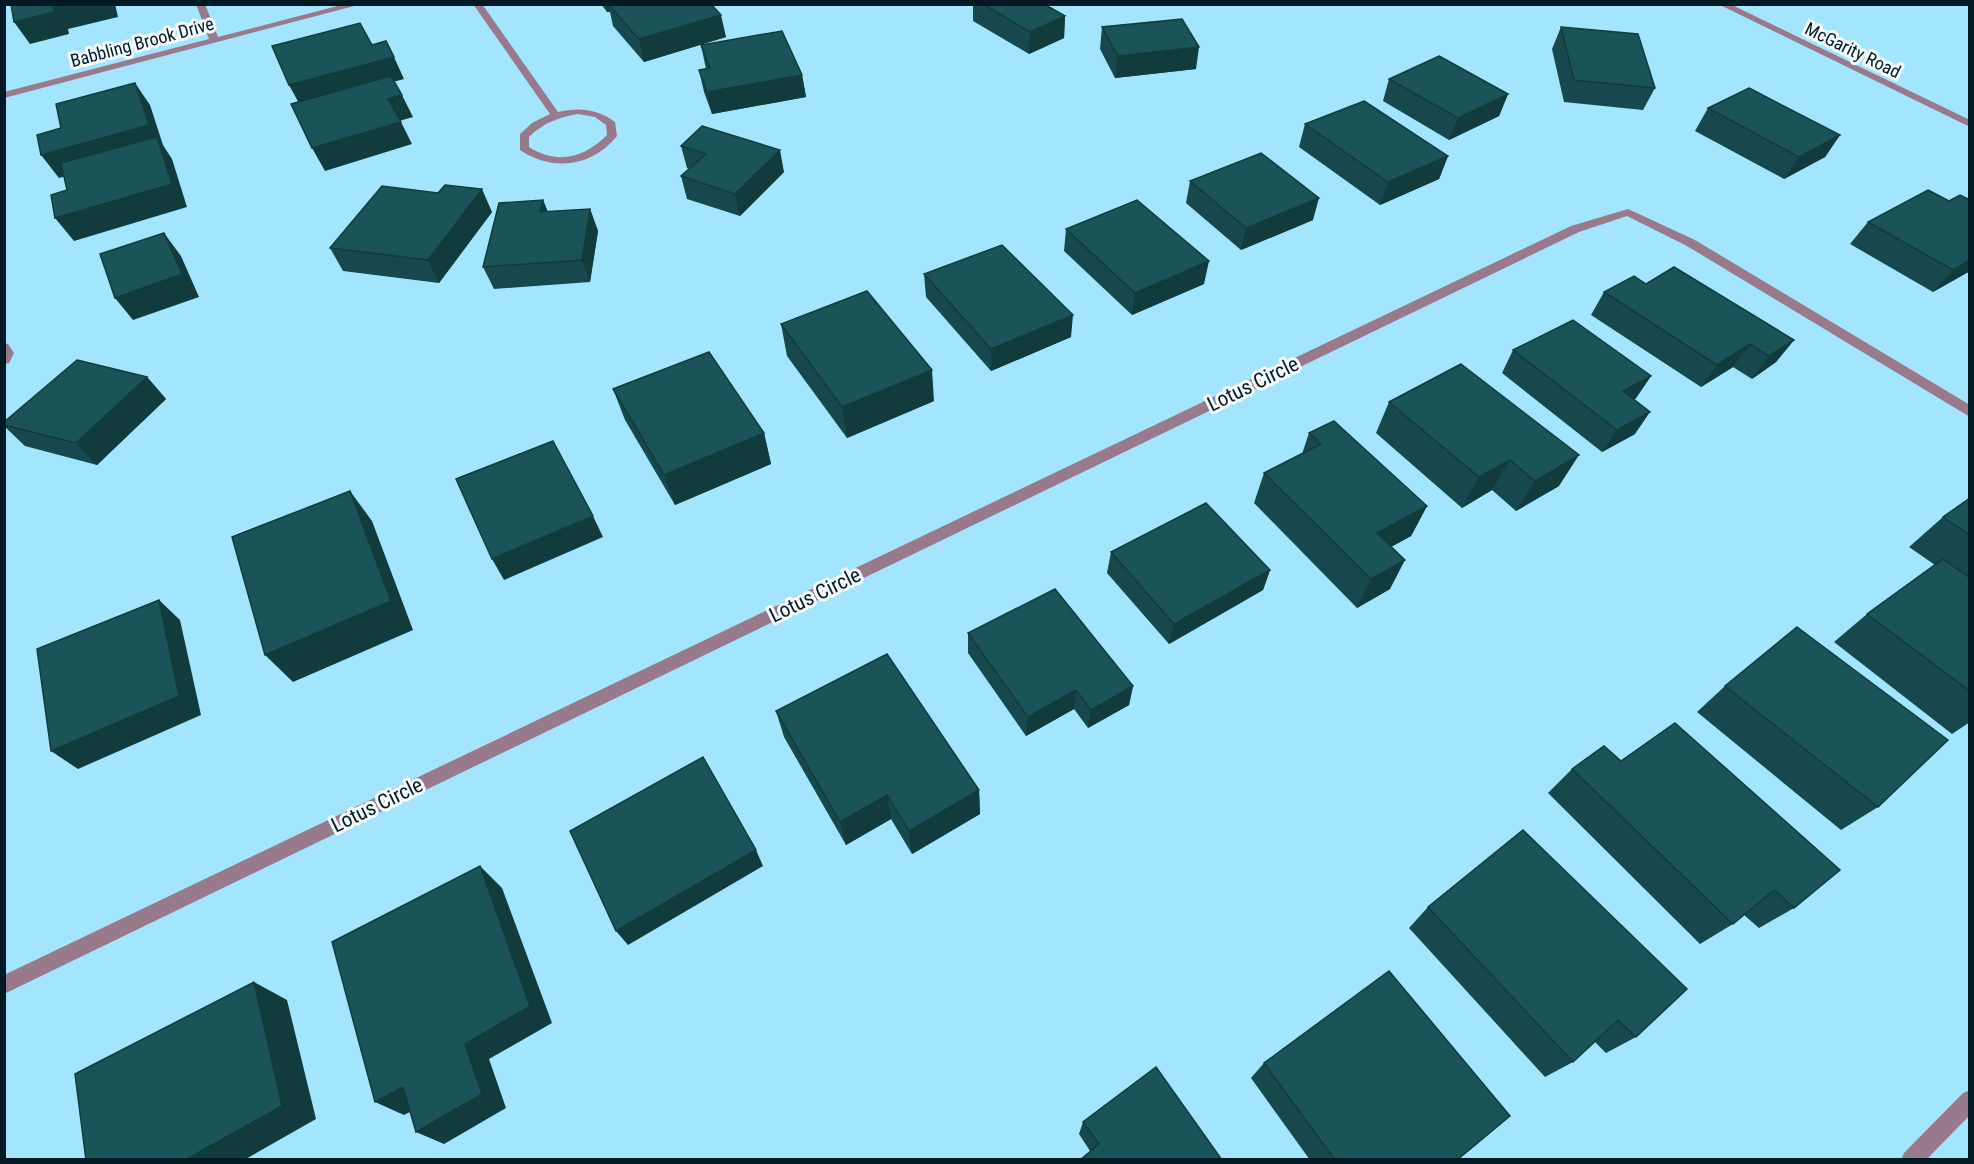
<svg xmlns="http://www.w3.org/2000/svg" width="1974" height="1164" font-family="'Roboto Condensed',sans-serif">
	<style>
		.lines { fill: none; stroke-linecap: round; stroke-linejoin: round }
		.minor { fill: #997a8c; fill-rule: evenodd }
		.wall { fill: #16484d }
		.shaded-wall { fill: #123b3e }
		.building { fill: #1a5459; stroke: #123b3e; stroke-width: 1.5 }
		.labels { text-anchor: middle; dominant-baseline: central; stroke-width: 6; stroke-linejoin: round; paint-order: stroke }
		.far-street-label { font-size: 18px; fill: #001a23; stroke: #f6fcfe }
		.street-label { font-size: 21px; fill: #001a23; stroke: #f6fcfe }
	</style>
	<rect width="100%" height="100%" fill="#a3e5fd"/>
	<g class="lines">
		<!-- minor -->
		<path class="minor" d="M196,4H205L218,37L345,4H362L4,98V92L209,39Z
			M473,4H482L558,112C580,107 597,109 615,122L617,136C592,167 553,172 520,150V134L532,123L550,114ZM578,114L595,117L606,125L607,135C584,158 557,165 529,147V137C543,123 559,117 578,114Z
			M1718,4H1730L1970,120V127Z
			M1628,209L1695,240L1970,405V417L1687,246L1627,216L1579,232L4,994V975L1571,226Z
			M4,343L8,344L14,353L9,363L4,364Z
			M1970,1090V1115L1926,1160H1901L1904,1153L1963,1093Z"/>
	</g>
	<!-- wall -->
	<path class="wall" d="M601,4H711L726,37L644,62L613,26L610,12H607Z
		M973,4H1044L1065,16L1064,38L1029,54L973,21Z
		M1102,27L1196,69L1115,78L1100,49Z
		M1561,27L1655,88L1643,110L1564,102L1552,49Z
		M701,45L802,75L806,97L712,114L704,92L699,70L706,69Z
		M1389,79L1508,94L1499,116L1449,140L1383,101Z
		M1708,108L1840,135L1825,157L1784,179L1695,131Z
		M1305,124L1448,156L1439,179L1380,205L1299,147Z
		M681,146L784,172L740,216L687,199L681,176L689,169L687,168Z
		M1190,181L1313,220L1241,250L1186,203Z
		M438,193L492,212L439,283L343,271L330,248Z
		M543,200L548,212L590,209L598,231L590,282L494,289L483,267Z
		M1868,222L1970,271L1933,292L1850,244Z
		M1066,229L1204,284L1132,315L1064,251Z
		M924,274L1071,337L991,371L926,297Z
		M1646,284L1794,340L1776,362L1752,379L1733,367L1701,387L1591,315L1604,292Z
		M781,324L934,401L847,438L787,356Z
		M1513,350L1651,376L1636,398L1634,400L1635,434L1602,452L1502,373Z
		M1461,364L1559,486L1516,511L1492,490L1462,508L1376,433L1389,402Z
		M147,377L166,399L97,465L25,446L4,426V422Z
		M613,389L764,433L771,464L675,505L625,420Z
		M1309,433L1427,506L1411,536L1391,547L1390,589L1357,608L1254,503L1264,473L1302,454Z
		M1970,498V722L1952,734L1834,642L1867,614L1935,565L1909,547L1943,517Z
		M1111,552L1270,570L1263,590L1169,644L1107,573Z
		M968,633L1133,686L1129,705L1088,728L1074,709L1026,736L968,653Z
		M1725,686L1878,807L1841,830L1697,712Z
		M776,711L979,790L980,814L912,854L891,819L846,845L784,737Z
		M1675,723L1794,908L1759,928L1744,915L1733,924L1700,944L1548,793L1572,769L1621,761Z
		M1523,830L1636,1037L1606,1053L1595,1042L1573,1062L1545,1077L1409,928L1428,907Z
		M1264,1063L1457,1160H1310L1251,1078Z
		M1083,1122L1222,1160L1090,1151L1079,1134Z"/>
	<!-- shaded-wall -->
	<path class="shaded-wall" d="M64,4H115L118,17L68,29L69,34L30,44L14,22L53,7Z
		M605,4H608L610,12H607Z
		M721,15L726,37L644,62L639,39Z
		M1065,16L1064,38L1029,54L1030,32Z
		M1199,47L1196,69L1115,78L1118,56Z
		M394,57L404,79L301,107L289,85Z
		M802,75L806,97L712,114L707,92Z
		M135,83L150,105L163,145L172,159L187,207L74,241L55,218L161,149L59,178L41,155Z
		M1508,94L1499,116L1449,140L1458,118Z
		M402,95L413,117L399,121L388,99Z
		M401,122L412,144L325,171L312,148Z
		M1840,135L1825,157L1784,179L1799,157Z
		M780,150L784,172L740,216L735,194Z
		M1448,156L1439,179L1380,205L1388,182Z
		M482,189L492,212L439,283L428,260Z
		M1319,198L1313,220L1241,250L1246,228Z
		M543,200L552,223L540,212Z
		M590,209L598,231L590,282L582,260Z
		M164,233L181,256L199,297L133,320L115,298Z
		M1970,260V271L1933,292L1953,270Z
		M1209,261L1204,284L1132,315L1135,293Z
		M1073,315L1071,337L991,371V349Z
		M1794,340L1776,362L1752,379L1769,356Z
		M1750,344L1733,367L1701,387L1717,365Z
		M932,370L934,401L847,438L842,407Z
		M1651,376L1636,398L1609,413L1623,391Z
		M147,377L166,399L97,465L76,443Z
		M1650,412L1635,434L1602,452L1617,430Z
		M764,433L771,464L675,505L664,475Z
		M1579,455L1559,486L1516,511L1535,481Z
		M1510,460L1492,490L1462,508L1479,477Z
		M350,491L372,521L413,630L293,682L265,655Z
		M1427,506L1411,536L1363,562L1377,533Z
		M593,516L603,537L504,580L492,559Z
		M1405,560L1390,589L1357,608L1371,579Z
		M1270,570L1263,590L1169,644L1174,624Z
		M159,600L180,620L201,715L78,769L51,751Z
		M1133,686L1129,705L1088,728L1091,710Z
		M1076,690L1074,709L1026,736L1028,717Z
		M979,790L980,814L912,854L909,831Z
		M887,795L891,819L846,845L840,822Z
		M756,850L763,866L628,945L616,931Z
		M480,866L502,888L552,1023L489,1059L506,1108L444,1144L416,1132L465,1044Z
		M254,982L287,1000L316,1119L244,1160H185Z
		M403,1087L431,1101L404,1115L375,1102Z"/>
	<!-- building -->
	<path class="building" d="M11,4H64L53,7L54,12L14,22Z
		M608,4H711L721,15L639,39Z
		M983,4H1044L1065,16L1030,32Z
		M1182,19L1199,47L1118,56L1102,27Z
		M360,23L372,45L386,41L394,57L289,85L272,46Z
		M1561,27L1638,34L1655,88L1574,80Z
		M782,31L802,75L707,92L699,70L710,68L701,45Z
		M1439,56L1508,94L1458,118L1389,79Z
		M391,76L402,95L388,99L401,122L312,148L291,104Z
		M135,83L149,125L41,155L37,135L61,128L56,104Z
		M1749,88L1840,135L1799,157L1708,108Z
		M1364,101L1448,156L1388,182L1305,124Z
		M702,126L780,150L735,194L681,176L706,154L681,146Z
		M157,137L172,184L55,218L51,195L67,190L61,163Z
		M1261,153L1319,198L1246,228L1190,181Z
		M445,185L482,189L428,260L330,248L382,186L438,193Z
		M1928,190L1949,201L1960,195L1970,200V260L1953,270L1868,222Z
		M543,200L540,212L590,209L582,260L483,267L499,203Z
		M1137,200L1209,261L1135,293L1066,229Z
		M164,233L182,274L115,298L100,254Z
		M1002,245L1073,315L991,349L924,274Z
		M1674,267L1794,340L1769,356L1750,344L1717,365L1604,292L1634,276L1646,284Z
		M867,291L932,370L842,407L781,324Z
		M1573,320L1651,376L1623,391L1650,412L1617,430L1513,350Z
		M709,352L764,433L664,475L613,389Z
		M77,360L147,377L76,443L4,425V422Z
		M1461,364L1579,455L1535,481L1510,460L1479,477L1389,402Z
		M1334,421L1427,506L1377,533L1405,560L1371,579L1264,473L1321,444L1309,433Z
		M553,441L593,516L492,559L456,479Z
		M350,491L391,601L265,655L232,537Z
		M1970,498V535L1943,517Z
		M1206,503L1270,570L1174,624L1111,552Z
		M1943,559L1970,578V691L1867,614Z
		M1055,589L1133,686L1091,710L1076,690L1028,717L968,633Z
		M159,600L179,696L51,751L37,649Z
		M1797,627L1948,740L1878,807L1725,686Z
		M887,654L979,790L909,831L887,795L840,822L776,711Z
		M1675,723L1840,870L1794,908L1774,890L1733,924L1572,769L1604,746L1621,761Z
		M703,757L756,850L616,931L570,831Z
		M1523,830L1687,989L1636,1037L1618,1020L1573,1062L1428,907Z
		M480,866L530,1006L465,1044L482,1094L416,1132L403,1087L375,1102L332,942Z
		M1389,971L1510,1116L1457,1160H1335L1264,1063Z
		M254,982L282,1106L185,1160H86L75,1074Z
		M1156,1067L1222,1160H1080L1099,1144L1083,1122Z"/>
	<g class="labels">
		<!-- far-street labels -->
		<g class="far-street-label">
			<text transform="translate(142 42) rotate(-15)">Babbling Brook Drive</text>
			<text transform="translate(1853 50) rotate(26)">McGarity Road</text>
		</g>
		<!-- street labels -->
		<g class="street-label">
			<text transform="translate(1253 384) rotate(-26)">Lotus Circle</text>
			<text transform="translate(815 595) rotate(-26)">Lotus Circle</text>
			<text transform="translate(377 805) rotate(-26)">Lotus Circle</text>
		</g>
	</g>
	<!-- border -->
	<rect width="1974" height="1164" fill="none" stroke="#001a23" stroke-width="12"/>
</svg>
